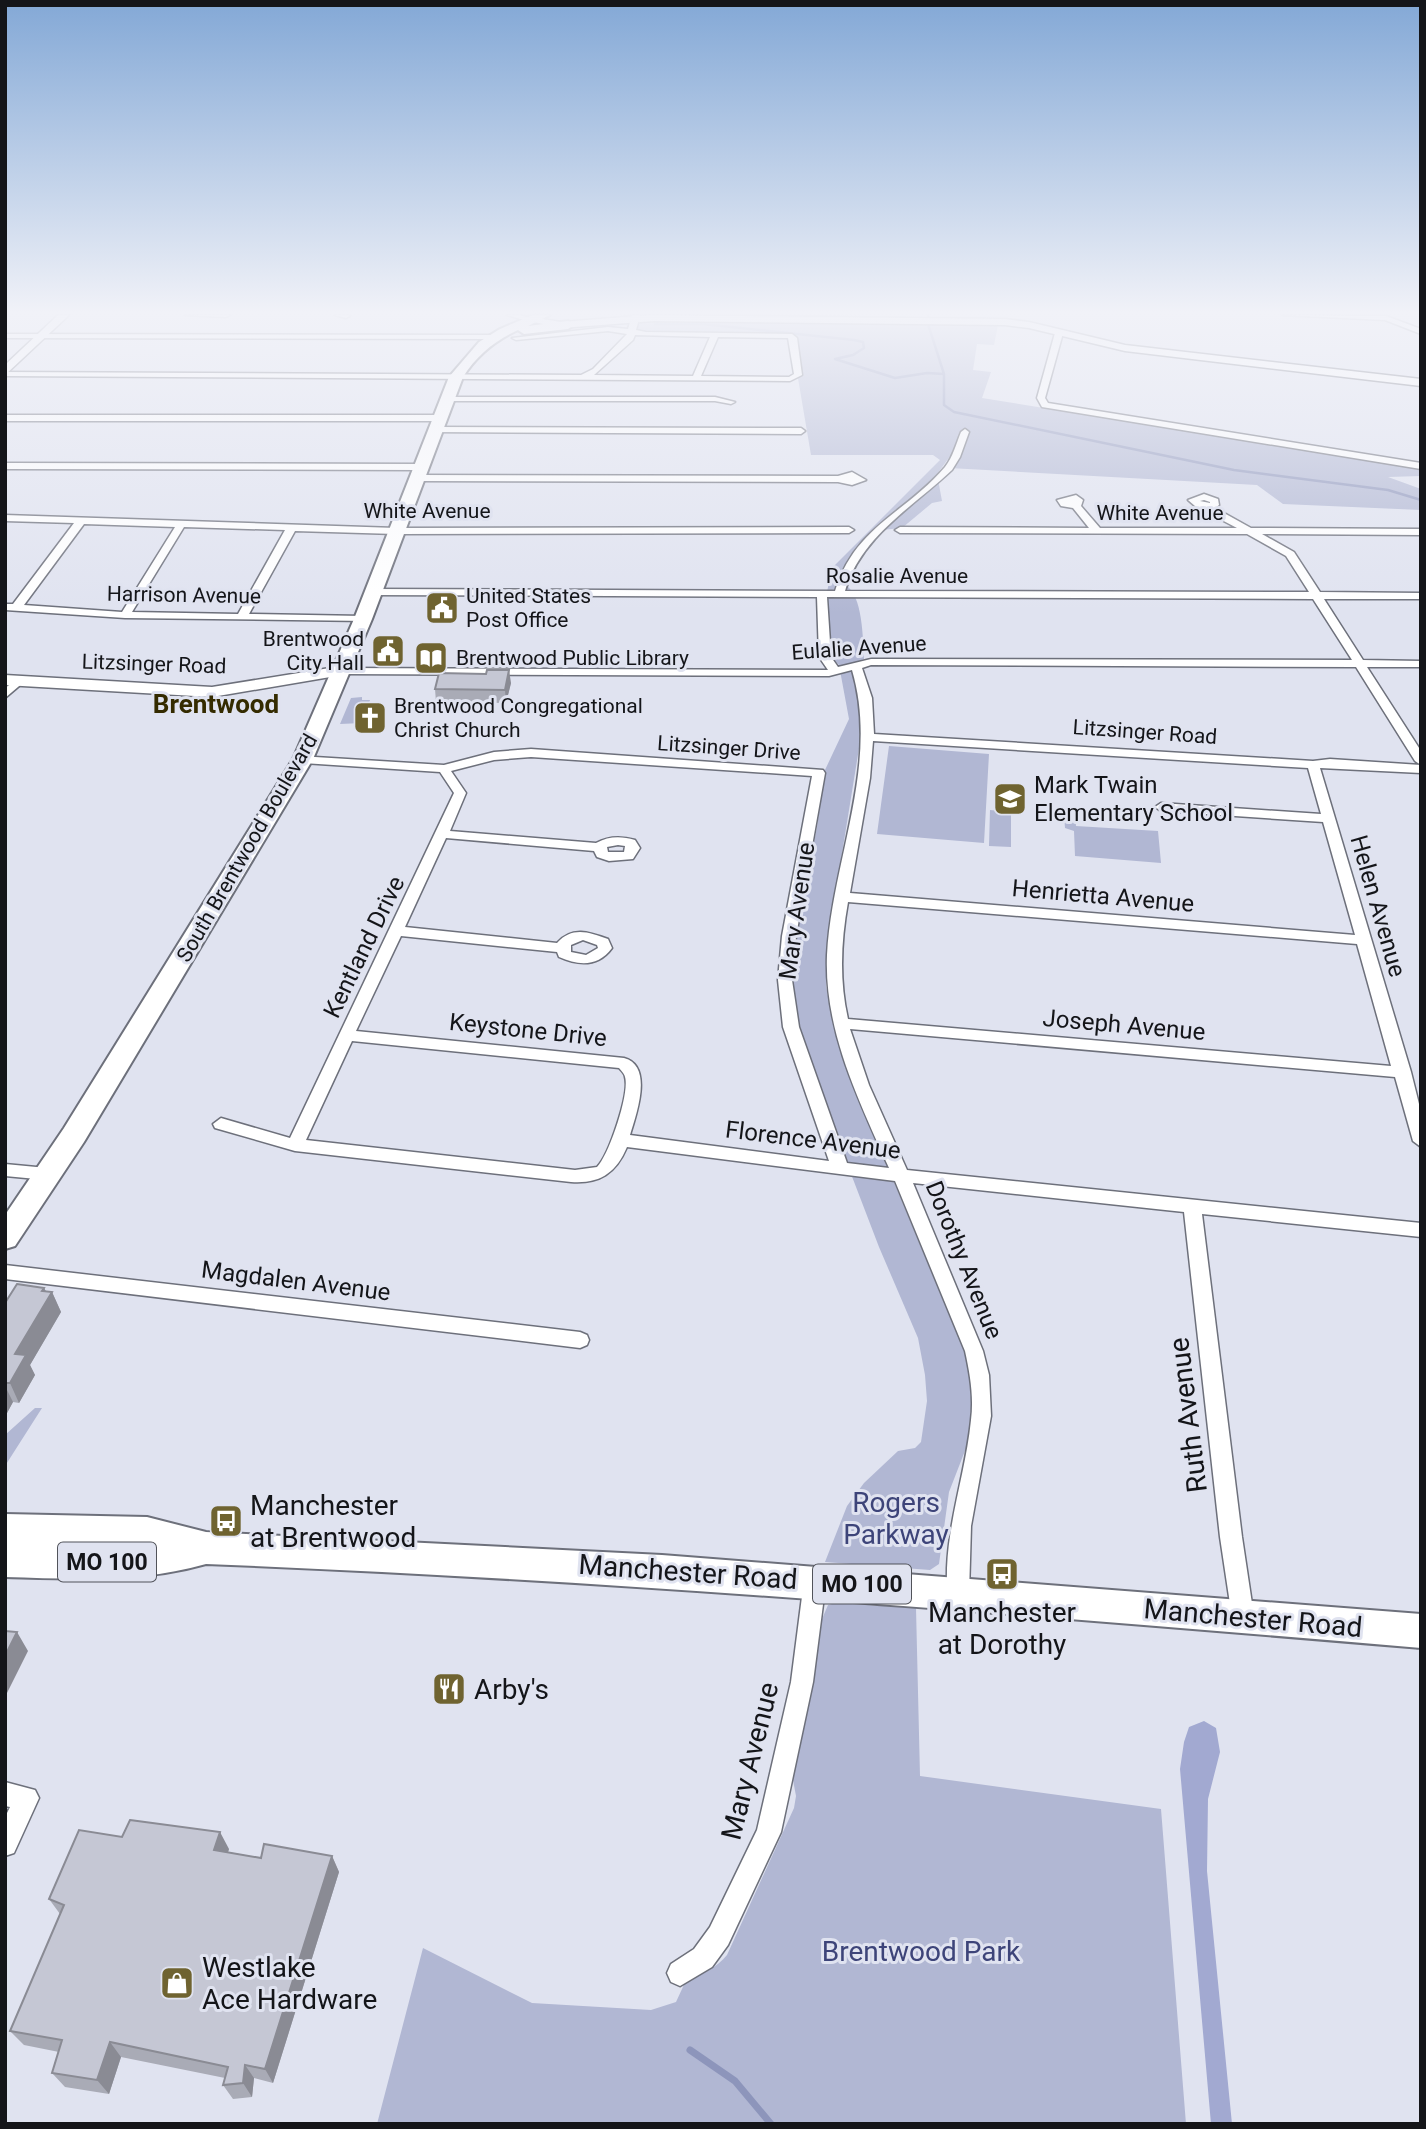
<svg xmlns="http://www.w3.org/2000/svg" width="1426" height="2129" font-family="Roboto,sans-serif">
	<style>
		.green { fill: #b1b7d3 }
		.forest { fill: #a2a9d1 }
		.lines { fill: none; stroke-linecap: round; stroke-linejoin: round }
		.stream-far1 { stroke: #8d95bb; stroke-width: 2.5 }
		.stream { stroke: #8d95bb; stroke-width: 7 }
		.street-casing { stroke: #6d707b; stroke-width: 3 }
		.secondary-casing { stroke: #6d707b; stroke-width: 3 }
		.primary-casing { stroke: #6d707b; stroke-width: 4 }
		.street { fill: #fff; fill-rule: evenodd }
		.secondary { fill: #fff; fill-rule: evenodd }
		.primary { fill: #fff; fill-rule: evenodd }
		.wall { fill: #a9abb6 }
		.shaded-wall { fill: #8a8b94 }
		.building { fill: #c5c7d4; stroke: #8a8b94; stroke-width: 2 }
		.labels { text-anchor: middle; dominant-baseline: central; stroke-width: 6; stroke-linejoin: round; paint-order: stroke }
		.far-street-label { font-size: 21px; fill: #141519; stroke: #e0e3f0 }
		.far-poi-label { font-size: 21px; fill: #141519; stroke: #e0e3f0; text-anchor: start }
		.shield { fill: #e0e3f0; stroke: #51535a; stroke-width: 2 }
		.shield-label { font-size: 23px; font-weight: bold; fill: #141519 }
		.poi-label { font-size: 24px; fill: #141519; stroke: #e0e3f0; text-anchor: start }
		.street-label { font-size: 24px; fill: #141519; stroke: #e0e3f0 }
		.far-district-label { font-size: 26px; font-weight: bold; fill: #342b00; stroke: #e0e3f0 }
		.near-street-label { font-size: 28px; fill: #141519; stroke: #e0e3f0 }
		.near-park-label { font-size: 28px; fill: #3d4479; stroke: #e0e3f0 }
		.near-poi-label { font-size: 28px; fill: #141519; stroke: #e0e3f0; text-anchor: start }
	</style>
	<rect width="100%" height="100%" fill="#e0e3f0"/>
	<!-- green -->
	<path class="green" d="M634,319L998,325L994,345L977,344L973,370L991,372L982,398L1421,469V476L1388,477L1421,489V510L1283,504L1257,485L949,468L956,455H951L937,474L942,501L932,503L902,528L881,530L852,565L845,585C863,594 863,640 864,659L850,664L859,687L861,736L826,952V987L830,1005L850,1076L967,1358L972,1397L968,1443L949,1492L939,1564L930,1570L825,1562L847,1506L864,1483L898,1451L915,1448L921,1442L927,1401L925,1375L918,1338L879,1247L807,1059L792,990V956L817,827L825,770L849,719L839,665L830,657L827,592L832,568L940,460L933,455H811L791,337L632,333Z
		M362,697V700H370L362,723L340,724L351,698Z
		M889,746L989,754L984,843L877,834Z
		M990,810L1011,812V847L989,846Z
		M1064,814L1075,815L1076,826L1158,831L1161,863L1075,856L1074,831L1065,828Z
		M35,1408H42L5,1466V1435Z
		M836,1603L916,1608L920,1776L1161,1809L1186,2124H377L423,1948L532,2003L651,2010L676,2002L688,1976C706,1973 716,1968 727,1955L794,1808L796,1796L793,1780L822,1619L828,1605Z"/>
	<!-- forest -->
	<path class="forest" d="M1204,1721L1216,1728L1220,1752L1208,1799L1207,1871L1232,2124H1211L1180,1769L1184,1742L1189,1727Z"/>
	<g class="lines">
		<!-- stream-far1 -->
		<path class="stream-far1" d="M928,315V324L944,374V405L954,412L1234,470L1388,490L1421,500
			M655,324H703L854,340L863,342L864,348L853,355L835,359L895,378L927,373L944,374"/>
		<!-- stream -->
		<path class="stream" d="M690,2050L735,2081L771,2124"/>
		<defs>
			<path id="street" d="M185,315H230L226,317Z
				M335,315H349L350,316L346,318Z
				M507,315H520L534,320L530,322Z
				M632,315H640L636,330L646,332L792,334L797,338L802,375L790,381L5,376V372L581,375L593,369L627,334L608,331L516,340L512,338L608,327L628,329ZM635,335L710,337L693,376L594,375L633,340ZM718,337L788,338L794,374L789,377L701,376Z
				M1282,315L1386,316L1421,329V334L1385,320Z
				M1059,331L1063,333L1045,398L1048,403L1421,463V469L1042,407L1037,398L1055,333Z
				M5,334L494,335L498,337L494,339L5,338Z
				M447,397H715L735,402L731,404L715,401H444V397Z
				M5,415H439L443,418L439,421H5Z
				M435,427L801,428L805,431L801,434L432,432L431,430Z
				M965,429L969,432L960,457L952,470C913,507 861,536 845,591L1309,592L1286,556L1247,534L900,533L895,530L900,527L1089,528L1073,508L1061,506L1057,500L1076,495L1083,500L1081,506L1100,528H1237L1195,506L1188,500L1204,494L1218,499L1219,505L1215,508L1251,528L1421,529V535L1262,534L1294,552L1320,592L1421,593V599H1324L1363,660L1421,661V667H1367L1421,751V765L1415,761L1356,667L871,665L862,668L872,698L874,734L1313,761L1330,759L1421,765V773L1320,768L1411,1072L1421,1112V1147L1413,1141L1395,1077L850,1029L869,1085L907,1170L1421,1223V1237L1202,1214L1242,1537L1254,1617L1251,1624L1243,1627L1235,1624L1232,1617L1220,1537L1184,1212L913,1183L983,1351L989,1375L991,1416L971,1526L969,1593L966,1600L958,1603L950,1600C946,1590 947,1579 947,1568C949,1517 966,1470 971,1420C974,1397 970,1374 965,1351L895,1181L627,1147C616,1173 600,1184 571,1182L295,1151L215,1128L213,1124L221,1118L290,1138L454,793L440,772L303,763L297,759L299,756L444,765L494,752L531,749L823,770L825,773L796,936L792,980L799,1027L847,1163L889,1168C859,1101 824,1031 827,955C832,860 880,765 852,670L829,676L342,674L336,671L342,668L828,670L819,657L817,597L373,595L368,592L373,589L835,591C855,526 906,513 945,467C953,457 956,444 961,432ZM1204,500L1210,502V503L1200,501ZM827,597L1313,599L1352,660L871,659L838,667L831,657ZM873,741L1308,768L1321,814L1161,803L1155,807L1161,811L1323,822L1355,935L850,893L870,778ZM531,757L812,776L782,936L778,980L783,1027L829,1161L630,1135C636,1115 654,1066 624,1058L356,1031L401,936L557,952L559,957C579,966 598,967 612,948L608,939C589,932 572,926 557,943L405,927L446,838L594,851L597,857L609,861L633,859L640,848L635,840C621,836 609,836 596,843L450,831L466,793L451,771L494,760ZM618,845L625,846L624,852H608L607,847ZM848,902L1357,944L1391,1066L848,1019C839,980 841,941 848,902ZM583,940L597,945L598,948L586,955L571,952V945ZM352,1041L619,1068C621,1070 625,1075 625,1077C630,1093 609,1155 597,1167L575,1170L306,1140Z
				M5,463L422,464L427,467L422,470L5,469Z
				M852,472L866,480L852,485L838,482L417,481L412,478L417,475L838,476Z
				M5,515L396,528L849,527L854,530L849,533L396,534L295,531L249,614L363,616L367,617V621L125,618L5,610V604H13L74,523L5,521ZM84,524L175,527L122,612L24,605ZM184,527L285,530L238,614L132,612Z
				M19,678L25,681L5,698V688Z
				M5,1164L47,1168L53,1170L55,1174L53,1178L47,1180L5,1176Z
				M5,1265L580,1332L587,1335L589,1340L587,1345L580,1348L5,1279Z
				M815,1571L823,1574L826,1581L813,1682L781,1832L728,1945L712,1967L680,1986L671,1982L667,1973L671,1964L694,1949L710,1927L757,1830L791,1682L804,1581L807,1574Z
				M5,1782L35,1790L39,1798L14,1853L5,1856V1817L10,1807L5,1806Z"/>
			<path id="secondary" d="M58,315H69L5,375V365Z
				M650,315L1005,319L1029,322L1125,345L1421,379V386L1125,351L1029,328L1005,325L654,321L561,328L525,320L530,317L561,322Z
				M342,666L348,668L350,671L348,674L212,697L5,685V675L212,687Z"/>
			<path id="primary" d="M533,315H550L528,326L568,321L574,325L568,329L524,334L518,330C494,341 477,355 463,377L372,619L313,759L84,1142L15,1246L5,1249V1215L64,1128L293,759L354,619L449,377L479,342L500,329Z
				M5,1514L147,1517L206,1532L662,1555L1421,1614V1648C1016,1614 612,1580 206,1564C140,1583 73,1579 5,1577Z"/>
		</defs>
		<!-- street casing -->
		<use href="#street" class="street-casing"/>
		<!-- secondary casing -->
		<use href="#secondary" class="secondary-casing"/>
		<!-- primary casing -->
		<use href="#primary" class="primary-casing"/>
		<!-- street -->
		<use href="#street" class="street"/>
		<!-- secondary -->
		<use href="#secondary" class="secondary"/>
		<!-- primary -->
		<use href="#primary" class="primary"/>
	</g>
	<!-- wall -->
	<path class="wall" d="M511,683L506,703L436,702L435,689Z
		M44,1288L46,1291L52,1292L61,1312L30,1365L35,1375L19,1403L13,1402L7,1413L5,1412V1303Z
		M122,1837L229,1849L228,1852L261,1858L332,1856L339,1872L273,2083L254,2078L252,2097L233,2099L223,2085L225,2078L121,2057L109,2094L65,2087L52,2073L59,2052L24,2045L10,2031L60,1914L49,1899Z"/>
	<!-- shaded-wall -->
	<path class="shaded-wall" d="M509,670L511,683L506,703L505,690Z
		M44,1288L49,1298L52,1292L61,1312L30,1365L35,1375L19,1403L10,1383L15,1354Z
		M5,1386L13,1402L7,1413L5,1409Z
		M17,1632L28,1651L5,1697V1656Z
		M220,1832L229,1849L223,1867L214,1850Z
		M332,1856L339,1872L273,2083L265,2069Z
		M110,2042L121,2057L109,2094L97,2080Z
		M245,2065L254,2078L252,2097L243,2083Z"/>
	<!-- building -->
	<path class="building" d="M487,670H509L505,690L435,689L439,673L486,674Z
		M17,1284L44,1288L42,1291L52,1292L15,1354L26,1355L10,1383H5V1303Z
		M5,1631L17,1632L5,1656Z
		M130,1820L220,1832L214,1850L261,1858L264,1844L332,1856L265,2069L245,2065L243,2083L223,2085L228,2067L110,2042L97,2080L52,2073L62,2040L10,2031L64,1905L49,1899L79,1830L122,1837Z"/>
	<!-- sky -->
	<linearGradient id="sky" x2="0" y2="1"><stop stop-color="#83a8d6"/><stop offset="0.51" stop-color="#f1f2f8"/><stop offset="1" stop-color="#f1f2f8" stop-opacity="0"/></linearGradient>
	<rect width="1426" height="613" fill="url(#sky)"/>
	<!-- icons -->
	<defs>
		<symbol id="civic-square" viewBox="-11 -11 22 22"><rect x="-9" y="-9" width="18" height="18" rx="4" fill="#6f6330" stroke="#e0e3f0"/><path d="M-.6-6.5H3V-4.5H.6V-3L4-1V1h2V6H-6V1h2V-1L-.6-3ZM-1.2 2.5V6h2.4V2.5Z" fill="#fff"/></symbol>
		<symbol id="library-square" viewBox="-11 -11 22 22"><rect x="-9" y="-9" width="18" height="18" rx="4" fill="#6f6330" stroke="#e0e3f0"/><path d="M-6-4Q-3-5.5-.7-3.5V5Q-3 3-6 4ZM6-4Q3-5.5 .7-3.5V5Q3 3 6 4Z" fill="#fff"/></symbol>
		<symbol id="church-square" viewBox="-11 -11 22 22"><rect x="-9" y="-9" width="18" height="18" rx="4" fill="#6f6330" stroke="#e0e3f0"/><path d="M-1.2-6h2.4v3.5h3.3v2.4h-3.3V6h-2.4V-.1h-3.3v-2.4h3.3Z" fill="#fff"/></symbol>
		<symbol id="school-square" viewBox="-11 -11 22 22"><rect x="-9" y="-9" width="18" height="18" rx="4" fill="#6f6330" stroke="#e0e3f0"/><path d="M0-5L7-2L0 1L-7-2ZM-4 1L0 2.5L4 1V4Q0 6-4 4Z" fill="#fff"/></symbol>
		<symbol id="bus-square" viewBox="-11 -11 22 22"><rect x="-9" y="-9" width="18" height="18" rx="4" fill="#6f6330" stroke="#e0e3f0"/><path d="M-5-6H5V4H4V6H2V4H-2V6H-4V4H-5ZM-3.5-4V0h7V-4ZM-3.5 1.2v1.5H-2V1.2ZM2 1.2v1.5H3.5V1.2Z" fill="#fff"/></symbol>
		<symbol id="restaurant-square" viewBox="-11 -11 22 22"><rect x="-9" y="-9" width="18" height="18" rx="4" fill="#6f6330" stroke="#e0e3f0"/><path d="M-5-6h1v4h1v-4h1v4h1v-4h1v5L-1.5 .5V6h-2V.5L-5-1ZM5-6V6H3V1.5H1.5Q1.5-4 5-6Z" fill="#fff"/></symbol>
		<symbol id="shop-square" viewBox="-11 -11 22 22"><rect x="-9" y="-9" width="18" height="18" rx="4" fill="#6f6330" stroke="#e0e3f0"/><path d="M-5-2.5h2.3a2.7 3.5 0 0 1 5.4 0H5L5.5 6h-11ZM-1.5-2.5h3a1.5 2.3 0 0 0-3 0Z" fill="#fff"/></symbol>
	</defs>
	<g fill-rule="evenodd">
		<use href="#civic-square" x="423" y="589" width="38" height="38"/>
		<use href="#civic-square" x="369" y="632" width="38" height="38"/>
		<use href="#library-square" x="412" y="639" width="38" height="38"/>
		<use href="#church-square" x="351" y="699" width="38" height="38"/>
		<use href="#school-square" x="991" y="780" width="38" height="38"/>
		<use href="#bus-square" x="207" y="1502" width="38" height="38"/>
		<use href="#bus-square" x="983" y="1555" width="38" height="38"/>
		<use href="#restaurant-square" x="430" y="1670" width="38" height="38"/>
		<use href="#shop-square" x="158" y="1964" width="38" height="38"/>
	</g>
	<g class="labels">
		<!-- far-street labels -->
		<g class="far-street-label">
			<text x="427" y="511">White Avenue</text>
			<text x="1160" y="513">White Avenue</text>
			<text x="897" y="576">Rosalie Avenue</text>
			<text transform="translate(184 595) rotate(1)">Harrison Avenue</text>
			<text transform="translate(859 648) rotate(-4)">Eulalie Avenue</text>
			<text transform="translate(154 664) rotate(2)">Litzsinger Road</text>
			<text transform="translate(1145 732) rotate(4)">Litzsinger Road</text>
			<text transform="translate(729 748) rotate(4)">Litzsinger Drive</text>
			<text transform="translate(247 848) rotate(-60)">South Brentwood Boulevard</text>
		</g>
		<!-- far-poi labels -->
		<g class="far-poi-label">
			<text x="466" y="596">United States<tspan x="466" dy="24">Post Office</tspan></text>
			<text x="364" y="639" text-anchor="end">Brentwood<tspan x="364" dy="24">City Hall</tspan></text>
			<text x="456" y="658">Brentwood Public Library</text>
			<text x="394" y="706">Brentwood Congregational<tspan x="394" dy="24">Christ Church</tspan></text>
		</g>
		<!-- shield labels -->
		<g class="shield">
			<rect x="58" y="1542.5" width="98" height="39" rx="5"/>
			<rect x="813" y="1564.5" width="98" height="39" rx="5"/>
		</g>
		<g class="shield-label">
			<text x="107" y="1562">MO 100</text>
			<text x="862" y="1584">MO 100</text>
		</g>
		<!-- poi labels -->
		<g class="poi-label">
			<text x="1034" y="785">Mark Twain<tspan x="1034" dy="28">Elementary School</tspan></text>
		</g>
		<!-- street labels -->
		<g class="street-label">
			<text transform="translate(1103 896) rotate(5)">Henrietta Avenue</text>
			<text transform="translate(1378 906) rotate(74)">Helen Avenue</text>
			<text transform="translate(797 911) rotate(-82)">Mary Avenue</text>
			<text transform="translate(364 947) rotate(-64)">Kentland Drive</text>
			<text transform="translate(1124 1025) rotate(5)">Joseph Avenue</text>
			<text transform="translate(528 1030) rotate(6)">Keystone Drive</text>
			<text transform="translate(813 1140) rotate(7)">Florence Avenue</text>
			<text transform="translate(964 1260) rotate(68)">Dorothy Avenue</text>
			<text transform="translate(296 1281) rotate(7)">Magdalen Avenue</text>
		</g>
		<!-- far-district labels -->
		<g class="far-district-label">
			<text x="216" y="704">Brentwood</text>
		</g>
		<!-- near-street labels -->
		<g class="near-street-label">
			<text transform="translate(1188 1415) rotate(-97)">Ruth Avenue</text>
			<text transform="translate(688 1572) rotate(4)">Manchester Road</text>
			<text transform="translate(1253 1618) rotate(5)">Manchester Road</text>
			<text transform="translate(750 1761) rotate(-76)">Mary Avenue</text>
		</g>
		<!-- near-park labels -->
		<g class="near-park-label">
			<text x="896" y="1502">Rogers<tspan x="896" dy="32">Parkway</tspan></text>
			<text x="921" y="1951">Brentwood Park</text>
		</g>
		<!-- near-poi labels -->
		<g class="near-poi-label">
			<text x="250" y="1505">Manchester<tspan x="250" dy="32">at Brentwood</tspan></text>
			<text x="1002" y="1612" text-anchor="middle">Manchester<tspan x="1002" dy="32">at Dorothy</tspan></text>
			<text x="474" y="1689">Arby's</text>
			<text x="202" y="1967">Westlake<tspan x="202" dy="32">Ace Hardware</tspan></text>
		</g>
	</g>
	<!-- border -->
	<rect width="1426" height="2129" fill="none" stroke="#141519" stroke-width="14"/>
</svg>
